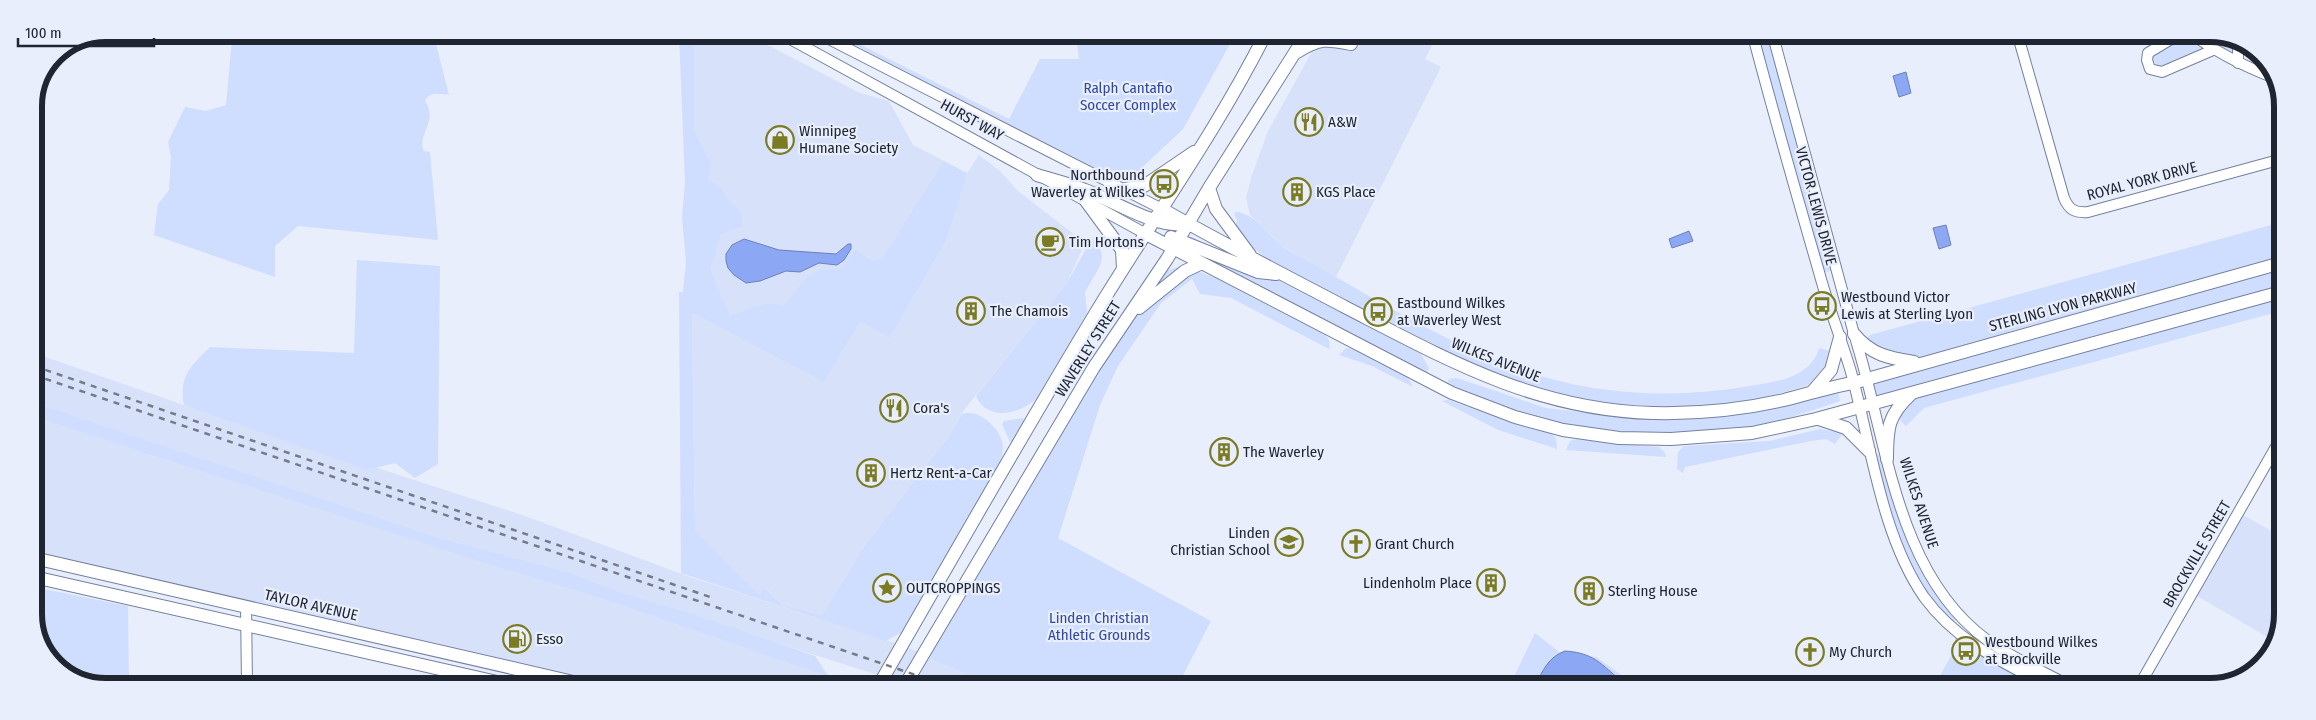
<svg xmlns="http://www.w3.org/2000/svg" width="2316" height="720" font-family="'Fira Sans Condensed',sans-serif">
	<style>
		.built { fill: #d7e1fa }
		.green { fill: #cfddff }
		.water { fill: #8ca7f4; stroke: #6c80ba }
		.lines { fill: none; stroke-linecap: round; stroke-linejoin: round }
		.minor-casing { stroke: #7581a0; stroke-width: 12 }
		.major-casing { stroke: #7581a0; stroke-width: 14 }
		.minor { stroke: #fff; stroke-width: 10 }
		.major { stroke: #fff; stroke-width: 12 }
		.rail { stroke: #757b88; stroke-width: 2.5; stroke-dasharray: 6 6; stroke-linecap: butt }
		.labels { text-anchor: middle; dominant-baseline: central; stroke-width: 4.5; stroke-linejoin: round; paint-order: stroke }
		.park-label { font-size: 15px; fill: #3148a0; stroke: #e8eefc }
		.street-label { font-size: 15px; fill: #202532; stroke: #e8eefc }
		.poi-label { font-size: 15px; fill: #202532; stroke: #e8eefc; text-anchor: start }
		.rim { fill: none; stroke: #202532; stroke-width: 6 }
	</style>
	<rect width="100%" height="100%" fill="#e8eefc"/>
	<!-- built -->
	<path class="built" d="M694,34L754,35L756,39L860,93L889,101L913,145L944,161L860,320L888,338L946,241L964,178L979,155L1000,171L1018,191L1085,243L1067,283L964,410L949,436L865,545L822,617L782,605L766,588L759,594L695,531L692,311Z
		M1321,35H1437L1425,59L1441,67L1336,277L1282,246L1250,215L1246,198L1251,178L1268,131Z
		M34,353L184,405L525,516L690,577L907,647L990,685H909L736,630L684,611L620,592L568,572L437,537L34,402Z
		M34,417L477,561L603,599L829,677L827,685L582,684L34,558Z
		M2238,512L2280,536V633L2274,641L2192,593Z"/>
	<!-- green -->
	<path class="green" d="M679,34H694V131L711,164L708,180C724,188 719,186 728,199C737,212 743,206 742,226L721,234L710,269L730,316C748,310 766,299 784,306C802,285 807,266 838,270C846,264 848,256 856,250L872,261L882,259L944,161L967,173L946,241L889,338L860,321L824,382L692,312L695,531L759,594L765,588L782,605L822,616L865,545L949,436L962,414C978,408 998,427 1002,441C1004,450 1002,457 1000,465L904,631L886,641L681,573L679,292H683L686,262L682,218L685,182Z
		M835,35H841L1009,119L1040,59H1079L1076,35H1235L1183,129L1133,176L1106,170L1104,173Z
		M434,36L449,95C441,94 429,91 425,101C439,120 416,136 424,151L430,152L438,240L298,226L275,246V277L154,235L158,204L169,190L171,157L168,142L185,107L206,111L226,105L232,39Z
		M1753,36H1773L1837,269L1819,274Z
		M2176,36H2229L2238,42V63L2213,50L2162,72L2148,53Z
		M1238,212C1257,216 1267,234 1282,246C1295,255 1311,262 1324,270C1383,304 1443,340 1506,364C1580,394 1665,400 1744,387C1772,382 1810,380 1819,348L1831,351L1828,365L1812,384L1763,398L1703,407L1660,409L1602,403L1525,386L1482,370L1266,258L1246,242L1235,227L1237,221L1234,213Z
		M2282,222L2281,311L1924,408L1906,426L1893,414L1900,405L1873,403L1868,378L1917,363L1861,344L1870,335Z
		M1190,236L1416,350L1421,354L1429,368L1427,373L1189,251L1184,247Z
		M1092,238L1101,251L1102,258L1100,266L1085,292L1087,313L1036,399C1020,414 987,422 976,396L1067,283Z
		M357,260L440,266L438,464L415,478L395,463L367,470L184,405C178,377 192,365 210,347L354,353Z
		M1186,267L1216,278L1322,333C1328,336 1331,342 1329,349L1231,298L1200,294L1192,279L1161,303L1118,366L1100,405L1058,538L1211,621L1178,685H990L917,652C989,533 1060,412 1134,295C1148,279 1165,267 1186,267Z
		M1346,348L1354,349L1407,376L1413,387L1372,366L1339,355Z
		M1457,378L1546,408L1641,419H1675L1838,392L1840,401C1813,410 1785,420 1757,426C1692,440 1622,436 1558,423C1520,415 1483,399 1447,383L1449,379Z
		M1448,400L1519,425L1550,433L1556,438L1557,449L1498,430L1442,401Z
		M34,402L437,537L568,572L620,592L684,611L815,656L829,677L603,599L477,561L34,417Z
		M1023,418L1025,421L1013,442H1010L1002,424L1004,421Z
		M1820,429L1843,433L1835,444L1826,439L1811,441L1685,467L1683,473L1677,469L1678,452L1684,446L1769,441Z
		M1577,439L1659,447L1665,453L1666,457L1566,450L1570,441Z
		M1869,451L1887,459L1911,539L1961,616L1949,625L1913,580Z
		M34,587L128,606L129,684H87L51,661L34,619Z
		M1955,631L2022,672L2015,682L2022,686H1934L1955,649Z
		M1535,633L1563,655L1596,657L1637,686L1510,685Z"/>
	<!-- water -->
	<path class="water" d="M1906,72L1911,93L1899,97L1893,76Z
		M1946,225L1951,245L1939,249L1933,228Z
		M1689,231L1693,241L1672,248L1669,239Z
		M744,239L779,250L836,254L848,244H851V249L844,260L837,265L819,263L800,272L786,271L760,281L746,283L734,275L728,268L726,261V254L732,245Z
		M1565,651C1598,653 1603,668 1628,686L1535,685C1543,671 1548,657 1565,651Z"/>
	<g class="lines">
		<defs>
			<path id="minor" d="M783,35L1146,234
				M821,35L1162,209
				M1753,36C1774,115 1796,193 1819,272C1828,306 1841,338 1851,372C1871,444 1881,535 1924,597C1956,641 2002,662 2048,686
				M1773,36L1854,334C1887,436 1894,572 1987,640C2012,658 2044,672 2070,686
				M2018,36L2064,198C2069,210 2075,213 2088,212L2282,159
				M2176,36L2148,53L2147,60L2150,69L2162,72L2213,50
				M2195,36C2219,54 2244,66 2272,77
				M2238,42V63
				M246,607L247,684
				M2139,686L2281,438"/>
			<path id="major" d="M1297,52C1320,38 1326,39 1351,44
				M1037,175C1053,180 1070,184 1085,190C1115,201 1154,228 1186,224
				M1209,188L1216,209L1250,255
				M1125,189L1144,186L1194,152
				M1086,201L1122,250L1123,269
				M1162,209C1222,243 1284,275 1345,307C1446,359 1535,410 1653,413C1696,414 1741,410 1784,400C1807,394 1830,387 1853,383L2281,263
				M1146,234L1452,393L1515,417L1563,430L1619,438L1671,439L1752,433L1816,419L2281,292
				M1171,237L1258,272L1276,274
				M1139,308L1185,271L1202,263
				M1854,334C1871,355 1889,358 1914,362
				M1813,391L1831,370L1840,337
				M1819,419L1846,428L1869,451
				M1887,459C1887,428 1888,415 1911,394
				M34,558L582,684
				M34,577L506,684
				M879,685C953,557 1026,427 1103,301C1157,213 1218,128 1265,35
				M905,685L1094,367L1167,259L1209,188L1306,35"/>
		</defs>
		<!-- minor casing -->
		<use href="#minor" class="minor-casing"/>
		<!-- major casing -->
		<use href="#major" class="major-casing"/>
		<!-- minor -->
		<use href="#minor" class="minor"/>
		<!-- major -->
		<use href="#major" class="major"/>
		<!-- rail -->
		<path class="rail" d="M34,366L710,597
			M34,375L945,685"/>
	</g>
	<!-- icons -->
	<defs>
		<symbol id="restaurant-ring" viewBox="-11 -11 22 22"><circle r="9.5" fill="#e8eefc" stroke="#7b7b23" stroke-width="1.5"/><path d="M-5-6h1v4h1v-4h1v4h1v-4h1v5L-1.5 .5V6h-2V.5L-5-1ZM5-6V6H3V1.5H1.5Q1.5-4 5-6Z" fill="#7b7b23"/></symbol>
		<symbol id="shop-ring" viewBox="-11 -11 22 22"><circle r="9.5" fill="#e8eefc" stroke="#7b7b23" stroke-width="1.5"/><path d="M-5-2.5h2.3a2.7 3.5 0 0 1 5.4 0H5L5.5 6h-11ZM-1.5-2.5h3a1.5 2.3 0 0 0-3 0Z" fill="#7b7b23"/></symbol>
		<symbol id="bus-ring" viewBox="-11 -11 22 22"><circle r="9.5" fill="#e8eefc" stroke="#7b7b23" stroke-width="1.5"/><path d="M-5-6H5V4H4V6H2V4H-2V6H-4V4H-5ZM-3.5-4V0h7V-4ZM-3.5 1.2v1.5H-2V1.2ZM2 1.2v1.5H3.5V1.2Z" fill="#7b7b23"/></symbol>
		<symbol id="building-ring" viewBox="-11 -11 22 22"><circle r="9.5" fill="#e8eefc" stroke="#7b7b23" stroke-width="1.5"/><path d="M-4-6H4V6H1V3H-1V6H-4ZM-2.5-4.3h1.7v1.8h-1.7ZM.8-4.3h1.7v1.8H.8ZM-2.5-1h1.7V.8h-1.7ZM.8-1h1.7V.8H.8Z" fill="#7b7b23"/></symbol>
		<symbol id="cafe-ring" viewBox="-11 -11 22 22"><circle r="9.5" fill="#e8eefc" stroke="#7b7b23" stroke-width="1.5"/><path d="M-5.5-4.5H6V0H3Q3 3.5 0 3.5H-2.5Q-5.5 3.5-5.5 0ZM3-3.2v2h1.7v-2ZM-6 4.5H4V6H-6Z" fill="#7b7b23"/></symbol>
		<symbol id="school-ring" viewBox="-11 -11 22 22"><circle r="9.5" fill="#e8eefc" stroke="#7b7b23" stroke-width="1.5"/><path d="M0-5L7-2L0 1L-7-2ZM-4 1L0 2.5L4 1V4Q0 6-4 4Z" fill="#7b7b23"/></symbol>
		<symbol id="church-ring" viewBox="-11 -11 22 22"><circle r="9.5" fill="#e8eefc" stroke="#7b7b23" stroke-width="1.5"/><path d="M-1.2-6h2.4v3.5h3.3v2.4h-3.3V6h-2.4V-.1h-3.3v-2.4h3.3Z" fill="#7b7b23"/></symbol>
		<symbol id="sight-ring" viewBox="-11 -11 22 22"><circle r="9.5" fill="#e8eefc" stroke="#7b7b23" stroke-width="1.5"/><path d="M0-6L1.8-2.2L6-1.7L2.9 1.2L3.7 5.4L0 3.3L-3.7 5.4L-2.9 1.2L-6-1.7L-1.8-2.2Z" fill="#7b7b23"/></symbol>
		<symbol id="fuel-ring" viewBox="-11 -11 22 22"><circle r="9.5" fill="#e8eefc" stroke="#7b7b23" stroke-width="1.5"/><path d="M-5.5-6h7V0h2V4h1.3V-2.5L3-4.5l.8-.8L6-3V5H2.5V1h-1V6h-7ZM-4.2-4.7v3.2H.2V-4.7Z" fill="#7b7b23"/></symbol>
	</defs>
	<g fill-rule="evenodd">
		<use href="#restaurant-ring" x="1293" y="106" width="32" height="32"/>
		<use href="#shop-ring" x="764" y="124" width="32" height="32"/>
		<use href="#bus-ring" x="1148" y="168" width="32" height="32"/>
		<use href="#building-ring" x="1281" y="176" width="32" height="32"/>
		<use href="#cafe-ring" x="1034" y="226" width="32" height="32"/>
		<use href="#bus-ring" x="1806" y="290" width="32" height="32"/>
		<use href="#building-ring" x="955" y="295" width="32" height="32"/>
		<use href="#bus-ring" x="1362" y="296" width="32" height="32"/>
		<use href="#restaurant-ring" x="878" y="392" width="32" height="32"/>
		<use href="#building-ring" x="1208" y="436" width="32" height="32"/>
		<use href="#building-ring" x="855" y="457" width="32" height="32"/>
		<use href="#school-ring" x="1273" y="526" width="32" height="32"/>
		<use href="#church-ring" x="1340" y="528" width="32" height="32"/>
		<use href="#building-ring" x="1475" y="567" width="32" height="32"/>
		<use href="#sight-ring" x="871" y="572" width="32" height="32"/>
		<use href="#building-ring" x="1573" y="575" width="32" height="32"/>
		<use href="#fuel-ring" x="501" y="623" width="32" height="32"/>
		<use href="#bus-ring" x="1950" y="635" width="32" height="32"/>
		<use href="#church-ring" x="1794" y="636" width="32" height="32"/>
	</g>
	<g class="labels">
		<!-- park labels -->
		<g class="park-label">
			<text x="1128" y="88">Ralph Cantafio<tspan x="1128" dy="17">Soccer Complex</tspan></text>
			<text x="1099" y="618">Linden Christian<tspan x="1099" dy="17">Athletic Grounds</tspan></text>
		</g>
		<!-- street labels -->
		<g class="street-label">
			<text transform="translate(972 120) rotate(29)">HURST WAY</text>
			<text transform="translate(2142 181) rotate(-15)">ROYAL YORK DRIVE</text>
			<text transform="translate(1816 206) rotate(75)">VICTOR LEWIS DRIVE</text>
			<text transform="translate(2063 307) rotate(-15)">STERLING LYON PARKWAY</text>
			<text transform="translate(1088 349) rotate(-58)">WAVERLEY STREET</text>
			<text transform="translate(1496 360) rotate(22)">WILKES AVENUE</text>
			<text transform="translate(1919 503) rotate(72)">WILKES AVENUE</text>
			<text transform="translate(2197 554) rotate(-60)">BROCKVILLE STREET</text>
			<text transform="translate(311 605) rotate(13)">TAYLOR AVENUE</text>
		</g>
		<!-- poi labels -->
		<g class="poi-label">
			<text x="1328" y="122">A&amp;W</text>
			<text x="799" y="131">Winnipeg<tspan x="799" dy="17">Humane Society</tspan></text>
			<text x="1145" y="175" text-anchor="end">Northbound<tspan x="1145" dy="17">Waverley at Wilkes</tspan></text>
			<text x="1316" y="192">KGS Place</text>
			<text x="1069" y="242">Tim Hortons</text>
			<text x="1841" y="297">Westbound Victor<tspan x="1841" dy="17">Lewis at Sterling Lyon</tspan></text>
			<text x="1397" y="303">Eastbound Wilkes<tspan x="1397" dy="17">at Waverley West</tspan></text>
			<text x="990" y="311">The Chamois</text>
			<text x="913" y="408">Cora's</text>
			<text x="1243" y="452">The Waverley</text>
			<text x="890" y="473">Hertz Rent-a-Car</text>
			<text x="1270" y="533" text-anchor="end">Linden<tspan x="1270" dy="17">Christian School</tspan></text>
			<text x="1375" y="544">Grant Church</text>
			<text x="1472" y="583" text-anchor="end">Lindenholm Place</text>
			<text x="906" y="588">OUTCROPPINGS</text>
			<text x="1608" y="591">Sterling House</text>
			<text x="536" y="639">Esso</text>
			<text x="1985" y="642">Westbound Wilkes<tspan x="1985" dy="17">at Brockville</tspan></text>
			<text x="1829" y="652">My Church</text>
		</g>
	</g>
	<!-- crop -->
	<path d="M0 0H2316V720H0ZM106 42H2210A64 64 0 0 1 2274 106V614A64 64 0 0 1 2210 678H106A64 64 0 0 1 42 614V106A64 64 0 0 1 106 42Z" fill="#e8eefc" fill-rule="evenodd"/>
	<path class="rim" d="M106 42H2210A64 64 0 0 1 2274 106V614A64 64 0 0 1 2210 678H106A64 64 0 0 1 42 614V106A64 64 0 0 1 106 42Z"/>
	<!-- scale -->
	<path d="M18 38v8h136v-8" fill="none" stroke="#202532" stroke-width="2.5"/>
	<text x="25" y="38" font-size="15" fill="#202532" stroke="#e8eefc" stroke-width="4" paint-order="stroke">100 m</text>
</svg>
